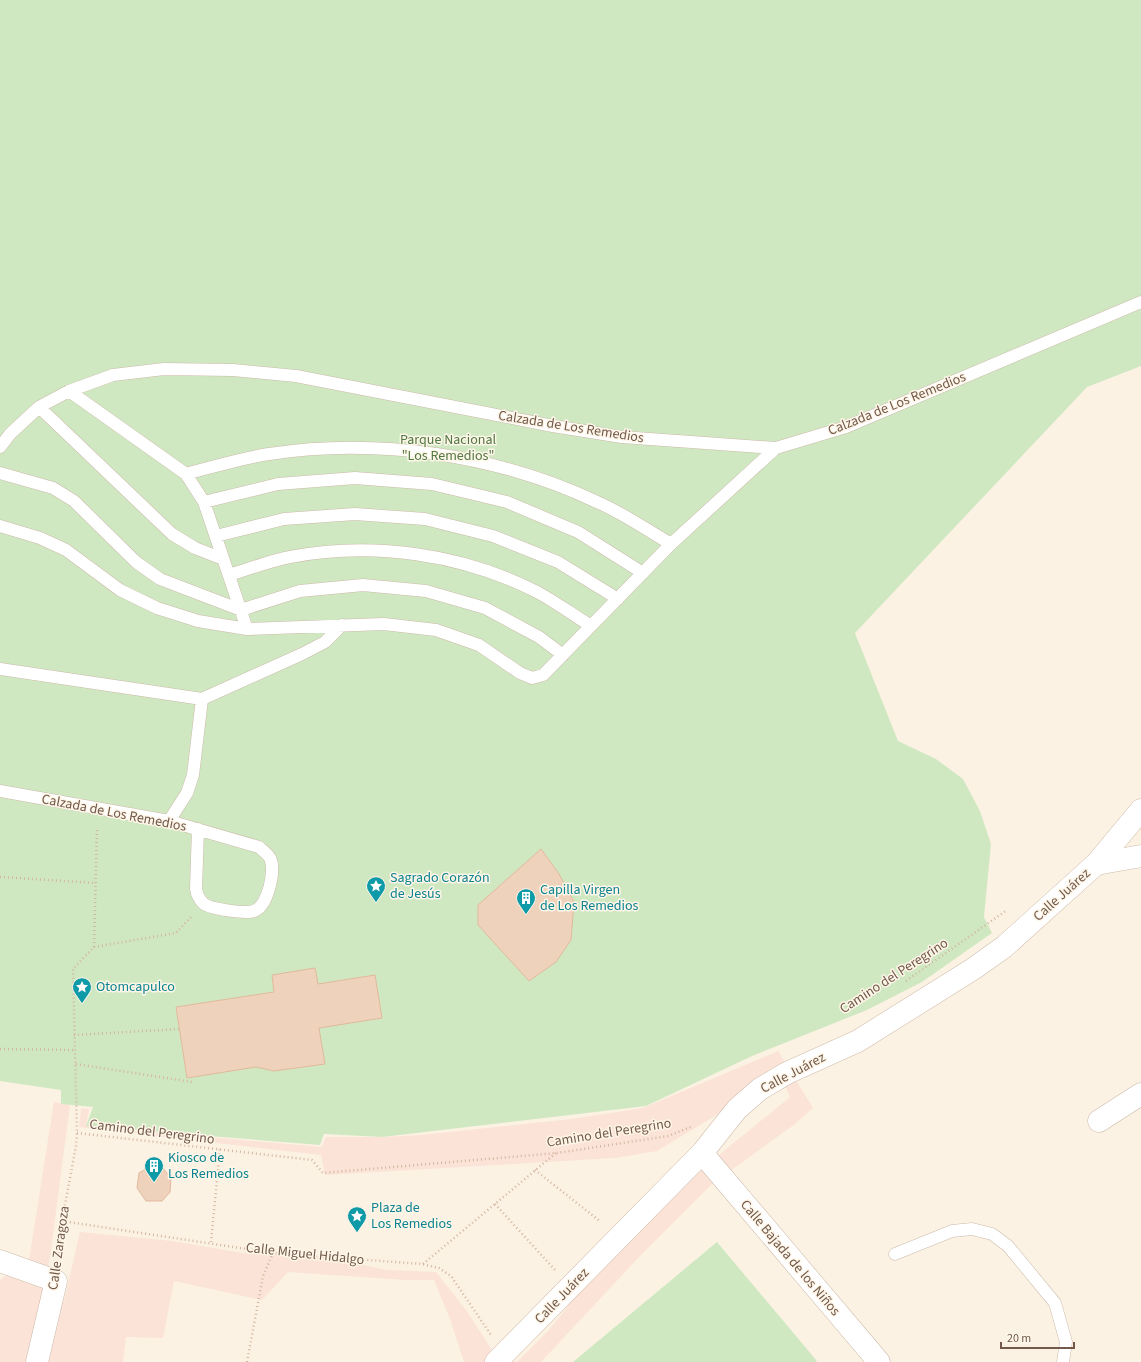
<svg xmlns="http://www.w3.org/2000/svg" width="1141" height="1362" font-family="'Source Sans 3',sans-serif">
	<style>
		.commercial { fill: #fbe3d7 }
		.green { fill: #d0e8c2 }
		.building { fill: #efd2bb; stroke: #e1b99d }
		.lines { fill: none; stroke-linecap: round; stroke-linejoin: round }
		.service-casing { stroke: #ccbaaa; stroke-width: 13 }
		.minor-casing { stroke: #ccbaaa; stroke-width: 23 }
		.secondary-casing { stroke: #d1bcaa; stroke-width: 23 }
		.path { stroke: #d4b59f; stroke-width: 2.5; stroke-dasharray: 1 3; stroke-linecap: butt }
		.service { stroke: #fff; stroke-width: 12 }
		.minor { stroke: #fff; stroke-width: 22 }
		.secondary { stroke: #fff; stroke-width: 22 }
		.labels { text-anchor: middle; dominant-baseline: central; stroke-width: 3; stroke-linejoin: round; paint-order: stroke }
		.street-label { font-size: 14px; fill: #72594a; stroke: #fef6e9 }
		.park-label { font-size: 14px; fill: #517842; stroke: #fef6e9 }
		.culture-label { font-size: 14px; fill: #0d838f; stroke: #fef6e9; text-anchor: start }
	</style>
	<rect width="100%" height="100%" fill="#fbf2e3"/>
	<!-- commercial -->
	<path class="commercial" d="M778,1051L813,1108L795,1124L712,1184L640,1256L541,1362H517L548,1331L576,1296L597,1276L681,1186L790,1097L777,1068L715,1116L657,1151L615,1158L325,1175L321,1155L79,1127L81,1108L89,1109L86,1126L322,1147L326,1137H382L421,1135L571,1119L643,1108Z
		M54,1102L70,1105L50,1257L43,1293L64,1301L80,1232L172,1241L249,1254H310L387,1270L436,1272L466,1310L500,1362H464L450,1319L434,1280H406L288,1272L262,1300L174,1281L163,1338L126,1337L123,1362H0V1280L29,1260Z"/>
	<!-- green -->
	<path class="green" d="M0,0H1141V366L1087,387L855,633L898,741L936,759L963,779L980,811L991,844L984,917L992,933L922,982L867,1010L752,1056L646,1106L382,1137L324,1134L320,1145L86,1126L93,1107L61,1104V1090L0,1081Z
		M717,1242L817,1361L815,1362H573Z"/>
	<!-- building -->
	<path class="building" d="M541,849L559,874L574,902L571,940L556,962L529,981L478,925V905Z
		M315,968L318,984L375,975L382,1018L319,1028L325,1064L274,1071L256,1067L187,1078L176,1007L274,992L272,975Z
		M149,1167H162L171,1178L170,1192L162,1201H146L137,1188L139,1173Z"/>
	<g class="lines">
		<defs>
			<path id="service" d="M69,391L186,474L204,502L247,629
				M39,407L172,534L195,548L223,559
				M0,447L10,434L39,407L69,391L113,375L164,369L233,370L296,376L553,426L622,437L776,448L846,427L1141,302
				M0,473L53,488L74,501L136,562L160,579L241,610L300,591L363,585L426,591L485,608L539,637L563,655
				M186,474C213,467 241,458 269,454C378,437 497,455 597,502C623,513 647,530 671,544
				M204,502L278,484L355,478L432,484L507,502L578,532L643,573
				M0,526L40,538L66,550L120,590L157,608L198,621L247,629L384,624L436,630L479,645L520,673L532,678L543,675L671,544L776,448
				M216,536L284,519L355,514L425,519L493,536L558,562L618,599
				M229,575C249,569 269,561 290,557C372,541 463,554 537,592C556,602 573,615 591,626
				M0,669L202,699
				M0,791L169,821L259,847C262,850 268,854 270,858C276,870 268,906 254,911C246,914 209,909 203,903C199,899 197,895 196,889L198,829
				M169,821L187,793L193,775L202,699L302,654L325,642L342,625
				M895,1254L952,1231L972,1229L992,1234L1008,1246L1055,1303L1066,1342L1063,1362"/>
			<path id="minor" d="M1099,1121L1141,1094
				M702,1153L879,1362
				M0,1261L56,1281L37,1362"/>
			<path id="secondary" d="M1096,864L1141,856
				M496,1362L702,1153L737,1109L760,1089L787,1073L858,1041L973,969L1004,947L1096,864L1141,810"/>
		</defs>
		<!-- service casing -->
		<use href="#service" class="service-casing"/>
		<!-- minor casing -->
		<use href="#minor" class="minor-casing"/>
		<!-- secondary casing -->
		<use href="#secondary" class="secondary-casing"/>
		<!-- path -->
		<path class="path" d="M0,877L96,883
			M94,947L176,933L191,917
			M906,981L1007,910
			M74,1035L179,1029
			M0,1049L75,1050
			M76,1064L192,1082
			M77,1133L312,1160L323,1173L557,1153L668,1136L693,1126
			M535,1170L601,1222
			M495,1204L555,1270
			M62,1221L273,1253L422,1264L439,1268L451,1276L491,1335
			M211,1242L220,1149
			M58,1257L62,1221L76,1146L77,1133L73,969L94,947L97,827
			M423,1264L556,1153
			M247,1362L263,1276L273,1253"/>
		<!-- service -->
		<use href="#service" class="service"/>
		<!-- minor -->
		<use href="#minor" class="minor"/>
		<!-- secondary -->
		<use href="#secondary" class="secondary"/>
	</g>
	<!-- icons -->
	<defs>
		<symbol id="sight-pin" viewBox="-11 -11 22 30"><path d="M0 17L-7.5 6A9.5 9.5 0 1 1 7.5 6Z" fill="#0f9aa8" stroke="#fef6e9"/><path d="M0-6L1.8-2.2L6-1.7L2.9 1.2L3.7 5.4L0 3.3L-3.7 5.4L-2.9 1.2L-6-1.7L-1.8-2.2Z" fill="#fff"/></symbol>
		<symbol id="building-pin" viewBox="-11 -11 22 30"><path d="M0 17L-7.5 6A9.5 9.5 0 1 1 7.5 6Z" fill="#0f9aa8" stroke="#fef6e9"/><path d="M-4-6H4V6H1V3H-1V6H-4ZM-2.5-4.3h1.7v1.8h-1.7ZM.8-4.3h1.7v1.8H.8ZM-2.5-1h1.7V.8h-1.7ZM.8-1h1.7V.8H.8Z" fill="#fff"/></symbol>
	</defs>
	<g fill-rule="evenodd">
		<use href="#sight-pin" x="365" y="875" width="22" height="30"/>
		<use href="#building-pin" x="515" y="887" width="22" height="30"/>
		<use href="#sight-pin" x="71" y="976" width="22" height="30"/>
		<use href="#building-pin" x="143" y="1155" width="22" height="30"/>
		<use href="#sight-pin" x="346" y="1205" width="22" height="30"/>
	</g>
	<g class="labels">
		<!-- street labels -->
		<g class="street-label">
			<text transform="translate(897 404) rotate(-22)">Calzada de Los Remedios</text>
			<text transform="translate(571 427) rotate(9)">Calzada de Los Remedios</text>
			<text transform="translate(114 813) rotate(11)">Calzada de Los Remedios</text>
			<text transform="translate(1062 895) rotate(-42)">Calle Juárez</text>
			<text transform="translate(894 976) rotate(-33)">Camino del Peregrino</text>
			<text transform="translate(793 1073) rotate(-28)">Calle Juárez</text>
			<text transform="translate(152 1132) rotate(7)">Camino del Peregrino</text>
			<text transform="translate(609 1133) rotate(-9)">Camino del Peregrino</text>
			<text transform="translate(59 1248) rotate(-82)">Calle Zaragoza</text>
			<text transform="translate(305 1254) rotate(6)">Calle Miguel Hidalgo</text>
			<text transform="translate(790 1258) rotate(50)">Calle Bajada de los Niños</text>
			<text transform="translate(562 1296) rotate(-46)">Calle Juárez</text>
		</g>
		<!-- park labels -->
		<g class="park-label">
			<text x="448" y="440">Parque Nacional<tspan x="448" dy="16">"Los Remedios"</tspan></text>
		</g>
		<!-- culture labels -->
		<g class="culture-label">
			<text x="390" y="878">Sagrado Corazón<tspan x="390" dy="16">de Jesús</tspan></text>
			<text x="540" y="890">Capilla Virgen<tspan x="540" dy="16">de Los Remedios</tspan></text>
			<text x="96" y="987">Otomcapulco</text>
			<text x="168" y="1158">Kiosco de<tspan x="168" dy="16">Los Remedios</tspan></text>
			<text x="371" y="1208">Plaza de<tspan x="371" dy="16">Los Remedios</tspan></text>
		</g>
	</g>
	<!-- scale -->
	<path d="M1001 1342v6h73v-6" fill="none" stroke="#72594a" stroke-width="2"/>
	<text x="1007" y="1342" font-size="12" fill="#72594a" stroke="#fef6e9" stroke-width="3" paint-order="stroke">20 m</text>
</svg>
